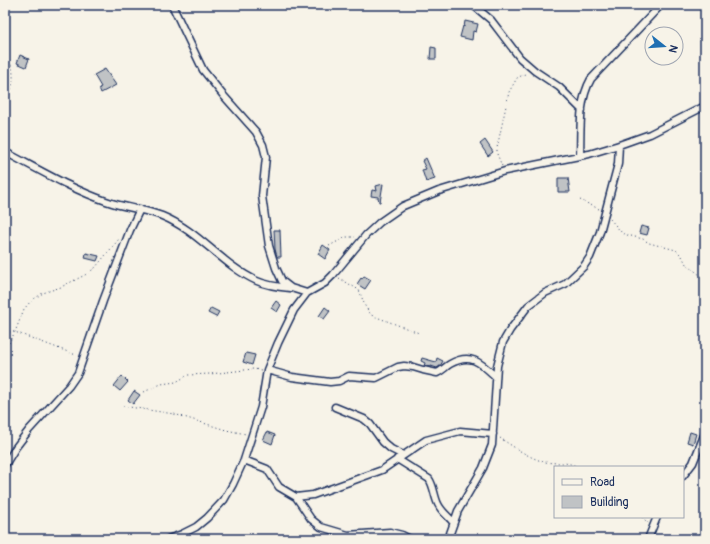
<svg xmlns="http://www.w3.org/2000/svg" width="710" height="544" font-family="Pangolin,sans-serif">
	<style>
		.building { fill: #c0c3c5; stroke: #1b2f5e }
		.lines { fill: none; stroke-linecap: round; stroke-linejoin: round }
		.street-casing { stroke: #1b2f5e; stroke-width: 9 }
		.path { stroke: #1b2f5e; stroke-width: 1; stroke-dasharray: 1 3; stroke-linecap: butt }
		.street { stroke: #f7f3e8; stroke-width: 6 }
	</style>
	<rect width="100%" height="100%" fill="#f7f3e8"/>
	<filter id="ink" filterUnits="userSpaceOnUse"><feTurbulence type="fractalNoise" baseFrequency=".025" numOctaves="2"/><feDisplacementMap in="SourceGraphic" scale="8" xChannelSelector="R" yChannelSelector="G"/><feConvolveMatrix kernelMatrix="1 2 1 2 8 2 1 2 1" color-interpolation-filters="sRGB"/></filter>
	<g filter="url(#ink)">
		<!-- building -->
		<path class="building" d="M465,21L478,24L476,32L473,31L472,40L460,37L463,26L464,27Z
			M431,47L436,48V59H430Z
			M20,55L29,59L26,67L17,63Z
			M105,69L116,85L101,93L99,88L101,87L94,75Z
			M485,140L493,152L488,156L480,144Z
			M426,158L435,179L426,182L422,170L426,169L422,161Z
			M558,178H568L570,192H558Z
			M383,184L380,202H379L378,197L371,196L372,190L377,191L376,186Z
			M641,226L649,228L647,235L639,233Z
			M274,230H280L281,257H277L275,249Z
			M323,245L330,250L325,259L318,254Z
			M86,253L99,256L97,261L85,258Z
			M364,276L371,280L365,289L357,284L361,278L362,279Z
			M276,301L281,305L277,312L271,308Z
			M325,307L330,311L324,319L319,316Z
			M211,308L219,312L216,317L208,313Z
			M246,353L255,355L252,365L243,362Z
			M422,358L436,362L437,358L443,361L440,366L437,368L431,366V367L424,366L425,363L421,361Z
			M122,376L128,382L120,391L114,386Z
			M134,391L140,395L133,404L128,400Z
			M267,432L275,435L272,444L263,440Z
			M690,432L696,434L693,444L687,442Z"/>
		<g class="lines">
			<defs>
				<path id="street" d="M172,5L203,70L223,95L256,132L263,145L266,157L262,196L269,246L276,268L282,281L291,288L307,293
					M473,5L491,20L520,58L535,71L559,87L582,110
					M5,152C38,169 71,189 106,201C125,208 144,209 162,216C199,231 222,265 257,281C268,286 279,287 290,288
					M580,156C581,131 578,102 591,79L661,5
					M267,370L292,377L330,382L339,381L349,376L376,378L398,367L404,366L413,367L423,370L437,373C442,371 445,367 450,364C471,352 481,363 496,377
					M335,407L364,419L370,424L383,442L391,449L403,455
					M397,459L429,479C434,486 434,496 438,504C441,511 448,516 453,522
					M244,460L267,469L279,487L296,497L311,519L321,527L348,535L390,532L402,535L410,539
					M5,465L16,447L29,430L69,386L78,373L103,301L130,230L140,209
					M683,476L693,463L705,433
					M296,497L313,495L382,470L426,440L460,431L493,434
					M168,539L182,534L196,527L207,518L224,500L233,484L244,460L261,407L267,370L278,343L294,310L307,293L325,283L333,275L366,235L380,222L403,206L439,191L505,171L589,154L619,145L650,134L705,106
					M448,539L458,511L483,468L492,445L497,366L503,342L510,330L528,306L545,293L565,284L584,266L590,257L600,232L605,213L618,164L619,145
					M648,539L657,517"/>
			</defs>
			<!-- street casing -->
			<use href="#street" class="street-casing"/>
			<!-- path -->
			<path class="path" d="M5,104C11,92 16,78 11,65C9,58 5,52 5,45C5,31 9,18 12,5
				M502,166L497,154V148L509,92L517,78L527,73
				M580,200L599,209
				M610,219L622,233L627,235L643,239L649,243L676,250L682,256L686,264L705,279
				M329,246L346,237H355
				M339,278L359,290L365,306L371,315L419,333
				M5,332H15L76,355
				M5,350L15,332L24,309L31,301L43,293L61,287L85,275L95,268L119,239
				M144,392L161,384L176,382L188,375L210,374L253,369L261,370
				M123,406L174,414L226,430L246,434
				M500,438C514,447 529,458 545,462C556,464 568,461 578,467
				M642,517L648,523
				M688,539H700"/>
			<!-- street -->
			<use href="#street" class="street"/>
		</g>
	</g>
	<!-- margin -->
	<rect width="710" height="544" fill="none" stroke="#f7f3e8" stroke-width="20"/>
	<rect x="10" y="10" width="690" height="524" fill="none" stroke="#1b2f5e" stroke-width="1.5" filter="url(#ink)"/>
	<!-- legend -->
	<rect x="554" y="466" width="130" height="52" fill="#f7f3e8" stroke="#9fa5b1"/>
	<rect x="562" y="479" width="20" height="6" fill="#f7f3e8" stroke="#9fa5b1"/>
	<text x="590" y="486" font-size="12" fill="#1b2f5e">Road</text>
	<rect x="562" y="496" width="20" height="12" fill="#c0c3c5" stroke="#9fa5b1"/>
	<text x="590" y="506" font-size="12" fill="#1b2f5e">Building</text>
	<!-- north arrow -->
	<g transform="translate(664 46) rotate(107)"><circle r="19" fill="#f7f3e8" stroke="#9fa5b1"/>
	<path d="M0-3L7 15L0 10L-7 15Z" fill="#1f6fb2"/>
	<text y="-6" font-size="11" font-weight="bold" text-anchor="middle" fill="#1b2f5e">N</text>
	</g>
</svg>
